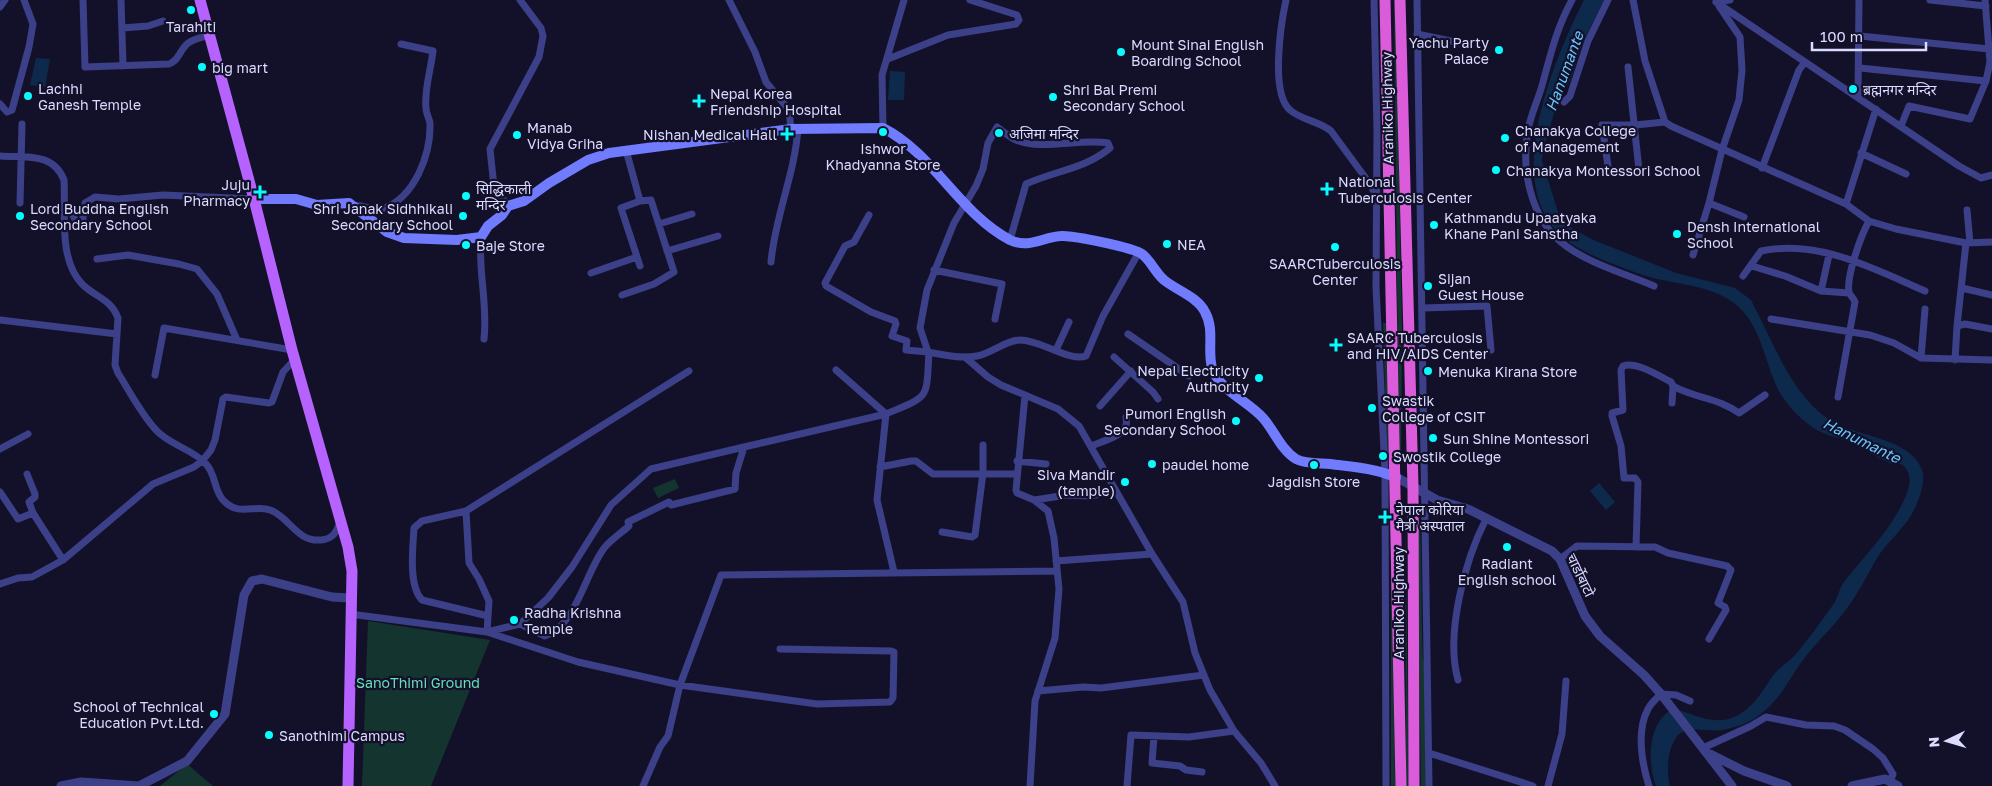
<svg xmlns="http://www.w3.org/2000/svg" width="1992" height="786" font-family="'Golos Text','Noto Sans Devanagari',sans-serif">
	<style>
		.green { fill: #143430 }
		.water { fill: #0d2a4d }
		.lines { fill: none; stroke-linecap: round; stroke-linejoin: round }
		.minor { stroke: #3c4089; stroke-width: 7 }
		.tertiary { stroke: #3c4089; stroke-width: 9 }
		.secondary { stroke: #717bfe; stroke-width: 10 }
		.primary { stroke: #b562fe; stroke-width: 11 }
		.trunk { stroke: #da5cda; stroke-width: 11 }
		.poi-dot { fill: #07fcfe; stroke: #13112a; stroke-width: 2 }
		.labels { text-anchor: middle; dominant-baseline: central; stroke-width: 4.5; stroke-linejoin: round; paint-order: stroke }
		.poi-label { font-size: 14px; fill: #dbdaff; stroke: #13112a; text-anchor: start }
		.street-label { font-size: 14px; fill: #dbdaff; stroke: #13112a }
		.park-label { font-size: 14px; fill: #64e0b6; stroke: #13112a }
		.water-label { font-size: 15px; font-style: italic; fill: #69c7fe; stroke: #13112a }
	</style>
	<rect width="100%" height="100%" fill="#13112a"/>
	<!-- green -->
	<path class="green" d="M1394,0L1396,5L1402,331L1401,456L1399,455Z
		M1383,323H1387L1390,457L1387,458Z
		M675,479L679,488L658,498L653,488Z
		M1417,512C1424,522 1420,639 1424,663L1426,786H1421Z
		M1405,513L1409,786H1406Z
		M1391,515L1395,786H1391Z
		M368,621L490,640L431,786H362Z
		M187,764L213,786H160Z"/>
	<!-- water -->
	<path class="water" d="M1584,0H1604L1582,44L1570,81L1559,97L1543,150L1542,161L1559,215L1570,227L1591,239L1676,273L1735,288L1751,300C1773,341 1789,391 1828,419C1851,436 1911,437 1922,470C1926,482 1919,499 1914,510C1905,528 1888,541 1877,558C1866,577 1856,598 1841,616C1830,630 1817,642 1806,656C1788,679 1783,698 1757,717C1746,724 1734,728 1722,730C1709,732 1688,725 1678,735C1667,748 1666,771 1670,786H1656C1648,764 1647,728 1668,712C1681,702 1712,735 1743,712C1756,703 1763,690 1772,677C1778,668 1789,662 1796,654C1807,641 1823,619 1833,605C1838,598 1839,588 1844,582C1866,554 1894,527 1907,493C1911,482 1911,473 1903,465C1898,463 1896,465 1892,464C1880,460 1867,450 1856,445C1843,438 1829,437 1817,430C1803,422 1785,404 1778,389C1764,361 1761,323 1734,303C1706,282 1668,285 1637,273C1611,263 1576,252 1557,231C1504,177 1555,57 1584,0Z
		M36,58L50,59L45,87L30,85Z
		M890,71L905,72L904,100H888Z
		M1599,483L1615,502L1606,510L1590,491Z"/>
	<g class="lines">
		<!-- minor -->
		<path class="minor" d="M83,0L85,67L169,64C179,60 179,52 186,45C191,39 202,38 209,35
			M121,0L123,66
			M729,0L755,52L766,82L789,110L791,129
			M1286,0C1281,23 1270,93 1290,110C1301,120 1319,121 1331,131L1370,184L1375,194
			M1374,0L1377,130L1376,287L1385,472L1386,786
			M1417,0L1429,786
			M1572,0C1557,27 1551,53 1543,82C1539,98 1531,113 1528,130C1521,169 1530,216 1561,242C1584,262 1626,274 1654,286
			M1633,0L1645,61L1665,122L1671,126L1846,204L1869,221L1896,229L1966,243L1992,242
			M1930,0L1986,6
			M1716,2L1959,166L1981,178L1992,175
			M1716,2L1730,0
			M1719,6L1740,37L1742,70L1739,100L1722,150L1709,203L1744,217
			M0,7L5,0
			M122,28L148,26L163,21
			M1417,34L1465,44
			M1860,36L1989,49
			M888,59L948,35L1016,24L1019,20L1017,15L970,0
			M1628,67L1639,170
			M1860,68L1986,81
			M1858,97L1859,0
			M1564,102L1570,96L1588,41L1608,0
			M0,104L7,112L12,110L29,47L33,24L24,0
			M1901,126L1909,106L1970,119L1986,81L1990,62L1985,0
			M883,128L882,75L904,0
			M626,150L640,201L621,208L640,266
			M1861,153L1906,174
			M0,156C26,158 53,152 64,180C66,212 58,259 82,284C95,297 111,299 118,318L115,365L118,373C130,392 141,414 156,430C169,445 193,449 206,464C216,474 214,492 224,501C239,517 255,504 270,510C290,517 296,542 321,540C333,539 337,532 340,521
			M1762,168L1799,70L1805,62
			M1609,173L1602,125H1635L1665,122
			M20,203L22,124
			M1846,204L1876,109
			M68,206L79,227L82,225L85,203L95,197L119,199L163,195L254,199
			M352,206C363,203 372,212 382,209C415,198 431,154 430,123C429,118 426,113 426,108C424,90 431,69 433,51L401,44
			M508,206L494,187L490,149L539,57L543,36L541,28L520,0
			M1967,210L1970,243
			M869,215L854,242L845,246L825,283L826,286L871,312L895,321L896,324L892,336L907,341L906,350L928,352
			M659,224L692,214
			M481,237C478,272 488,305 484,339
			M1010,240L1026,184C1054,171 1085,169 1110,148L1108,143C1079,138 1043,151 1016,140C1009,137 1003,131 997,127L988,143L983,169L976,186L954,223L927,290L920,328L928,352C944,355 961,359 977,356C992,353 1006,340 1020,340C1041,340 1069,362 1086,356L1103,316L1139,252
			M667,251L718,236
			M1693,255L1709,203
			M97,259L128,255L179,264L197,269L217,294L237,340
			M771,262C775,216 795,174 798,128
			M1752,266L1785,276L1821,291L1849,293
			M934,270L1002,284L995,319
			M591,273L637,257
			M1743,276L1761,251C1819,239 1874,269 1925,291
			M1962,288L1992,295
			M1821,291L1829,255
			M622,295L654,284L674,272L651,200L640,201
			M1423,308L1487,306L1491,350
			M1771,319L1870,335L1894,343L1921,358L1992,360
			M0,320L117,334
			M1957,326L1965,324L1992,329
			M1128,334L1189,376
			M1056,350L1069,322
			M965,357L988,377L1001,385L1058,409L1079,426L1152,554L1183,602L1195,653L1210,690L1234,731L1261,763L1275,786
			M1114,357L1153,392L1158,399
			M1921,358L1925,309
			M1955,360L1957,326L1966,243
			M155,375L164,328L292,350
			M1673,386C1694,398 1719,398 1739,413L1765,395
			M1025,395L1016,490L1017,493L1034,500L1048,511L1054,538L1059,589L1055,638L1035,701L1030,786
			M1838,397L1855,302C1854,298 1850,296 1849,292C1846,277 1861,235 1869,221
			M1100,406L1131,371
			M1091,446C1100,442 1124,436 1126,425C1127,422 1126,419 1126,417L1130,413
			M0,449L28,434
			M1017,461L1046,464
			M880,467L911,461H916L933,474H1016
			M27,474L35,494V497L29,502L33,513L63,560
			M0,492L18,519L33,513
			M1034,500L1067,495L1090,496L1115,491
			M466,511L469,563L479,579L489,601L487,632L520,624L545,636C576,627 586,570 605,547C612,539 621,533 629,526L628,522L669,502L671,505L735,489L736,473L744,447L886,414L836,370
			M942,532L972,537L975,535L983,473V445
			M1636,547L1638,482L1635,478H1624L1621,446L1612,416V413L1623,410L1621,370L1623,366C1636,361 1659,376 1671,382L1673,386L1672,403
			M1560,559L1577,546L1655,547L1668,553L1727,566L1731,570L1718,603L1725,607L1726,610L1709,639
			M1056,561L1152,554
			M894,572L877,500L886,414C931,395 926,400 929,352
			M0,584L18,578L32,577L63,560L153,484L194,467L203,460L211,450L215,440L223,399L226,397L269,403L272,402L283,372L295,359
			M350,614L487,632L578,662L680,685L817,704L890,702L893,698L894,652L891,651L780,649
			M488,616L422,600C408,586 413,547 414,528L422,521L466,511L689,371
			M520,624L548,598L572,567L611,505L651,469L744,447
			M1458,680C1445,634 1465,560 1486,519
			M1038,691L1083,687L1101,688L1204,675
			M1154,736L1152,763L1180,766L1186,770L1202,772
			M1703,748L1751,726L1766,717L1806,725L1834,726L1845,730L1873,749L1883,758L1893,774L1890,781
			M1429,753L1533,786
			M643,786L660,747L668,736L680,685L721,575L1057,571
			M1127,786L1131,735L1189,737L1234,731
			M1548,786L1562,734L1566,681
			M1649,786C1642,764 1636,731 1648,709C1651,703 1657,698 1661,694L1676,695L1690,701"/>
		<!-- tertiary -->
		<path class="tertiary" d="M1396,477L1437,500L1468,509L1552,551L1560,559L1585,616L1600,636L1644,675L1661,694L1732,786
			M1710,754L1744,771L1787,786
			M61,786L81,782L139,786L187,761L225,714L244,595L252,581L262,579L332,597L350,598
			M1852,786L1885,779L1898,786"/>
		<!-- secondary -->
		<path class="secondary" d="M254,199H296L317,205L349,203L387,232L404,238L457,240L481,237L488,226L502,215L508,206L524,201L549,183L588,160L609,153L791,129L883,128C934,154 959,213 1010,240C1029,249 1043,237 1061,236C1073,235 1134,248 1142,254C1151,261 1155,272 1164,280C1176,290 1198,297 1205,312C1215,330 1207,349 1212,368C1219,390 1248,401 1263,418C1274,430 1281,450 1296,459C1305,464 1319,463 1330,464C1353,467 1374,468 1396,477"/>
		<!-- primary -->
		<path class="primary" d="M200,0L254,199L292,350L348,547L352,571L348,786"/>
		<!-- trunk -->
		<path class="trunk" d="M1385,0L1401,786
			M1400,0L1413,486L1414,786"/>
	</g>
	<!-- markers -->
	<g class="poi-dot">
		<circle cx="191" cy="10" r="5"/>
		<circle cx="1499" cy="50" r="5"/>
		<circle cx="1121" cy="52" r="5"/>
		<circle cx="202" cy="67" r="5"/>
		<circle cx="1853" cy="89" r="5"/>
		<circle cx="28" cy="96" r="5"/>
		<circle cx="1053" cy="97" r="5"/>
		<path d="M696.5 93.5h5v5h5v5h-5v5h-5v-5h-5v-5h5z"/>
		<circle cx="883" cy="132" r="5"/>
		<circle cx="999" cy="133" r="5"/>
		<path d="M784.5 126.5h5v5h5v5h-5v5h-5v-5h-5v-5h5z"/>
		<circle cx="517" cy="135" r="5"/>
		<circle cx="1505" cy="138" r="5"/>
		<circle cx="1496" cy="170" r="5"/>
		<path d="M1324.5 181.5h5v5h5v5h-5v5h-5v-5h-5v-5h5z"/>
		<path d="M257.5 184.5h5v5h5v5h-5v5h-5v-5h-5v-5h5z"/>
		<circle cx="466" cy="196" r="5"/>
		<circle cx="20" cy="216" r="5"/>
		<circle cx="463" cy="216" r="5"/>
		<circle cx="1434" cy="225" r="5"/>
		<circle cx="1677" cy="234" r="5"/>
		<circle cx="1167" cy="244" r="5"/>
		<circle cx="466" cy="245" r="5"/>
		<circle cx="1335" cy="247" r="5"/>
		<circle cx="1428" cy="286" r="5"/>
		<path d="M1333.5 337.5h5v5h5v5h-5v5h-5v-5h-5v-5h5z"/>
		<circle cx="1428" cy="371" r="5"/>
		<circle cx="1259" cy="378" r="5"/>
		<circle cx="1372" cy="408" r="5"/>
		<circle cx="1236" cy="421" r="5"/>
		<circle cx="1433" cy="438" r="5"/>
		<circle cx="1383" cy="456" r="5"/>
		<circle cx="1152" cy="464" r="5"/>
		<circle cx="1314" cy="465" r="5"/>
		<circle cx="1125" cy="482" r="5"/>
		<path d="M1382.5 509.5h5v5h5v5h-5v5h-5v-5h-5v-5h5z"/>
		<circle cx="1507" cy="547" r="5"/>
		<circle cx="514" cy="620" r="5"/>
		<circle cx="214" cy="714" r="5"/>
		<circle cx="269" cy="735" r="5"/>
	</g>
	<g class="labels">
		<!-- poi labels -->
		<g class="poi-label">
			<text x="191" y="26" text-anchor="middle">Tarahiti</text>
			<text x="1489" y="42" text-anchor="end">Yachu Party<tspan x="1489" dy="16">Palace</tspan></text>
			<text x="1131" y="44">Mount Sinai English<tspan x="1131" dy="16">Boarding School</tspan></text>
			<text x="212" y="67">big mart</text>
			<text x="38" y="88">Lachhi<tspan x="38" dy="16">Ganesh Temple</tspan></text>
			<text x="1063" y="89">Shri Bal Premi<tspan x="1063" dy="16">Secondary School</tspan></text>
			<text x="1863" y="89">ब्रह्मनगर मन्दिर</text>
			<text x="710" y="93">Nepal Korea<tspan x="710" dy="16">Friendship Hospital</tspan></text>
			<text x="527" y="127">Manab<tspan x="527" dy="16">Vidya Griha</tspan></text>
			<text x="1515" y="130">Chanakya College<tspan x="1515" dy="16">of Management</tspan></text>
			<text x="1009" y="133">अजिमा मन्दिर</text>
			<text x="777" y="134" text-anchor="end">Nishan Medical Hall</text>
			<text x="883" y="148" text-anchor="middle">Ishwor<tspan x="883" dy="16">Khadyanna Store</tspan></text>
			<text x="1506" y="170">Chanakya Montessori School</text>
			<text x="1338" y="181">National<tspan x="1338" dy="16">Tuberculosis Center</tspan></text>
			<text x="250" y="184" text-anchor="end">Juju<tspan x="250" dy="16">Pharmacy</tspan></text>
			<text x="476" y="188">सिद्धिकाली<tspan x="476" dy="16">मन्दिर</tspan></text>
			<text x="30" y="208">Lord Buddha English<tspan x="30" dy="16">Secondary School</tspan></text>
			<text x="453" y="208" text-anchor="end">Shri Janak Sidhhikali<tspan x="453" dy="16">Secondary School</tspan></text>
			<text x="1444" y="217">Kathmandu Upaatyaka<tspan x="1444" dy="16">Khane Pani Sanstha</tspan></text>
			<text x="1687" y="226">Densh International<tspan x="1687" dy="16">School</tspan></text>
			<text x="1177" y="244">NEA</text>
			<text x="476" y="245">Baje Store</text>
			<text x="1335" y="263" text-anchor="middle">SAARCTuberculosis<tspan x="1335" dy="16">Center</tspan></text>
			<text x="1438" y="278">Sijan<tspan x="1438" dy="16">Guest House</tspan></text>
			<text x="1347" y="337">SAARC Tuberculosis<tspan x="1347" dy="16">and HIV/AIDS Center</tspan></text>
			<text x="1249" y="370" text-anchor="end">Nepal Electricity<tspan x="1249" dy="16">Authority</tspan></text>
			<text x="1438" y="371">Menuka Kirana Store</text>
			<text x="1382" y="400">Swastik<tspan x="1382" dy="16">College of CSIT</tspan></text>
			<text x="1226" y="413" text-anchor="end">Pumori English<tspan x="1226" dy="16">Secondary School</tspan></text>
			<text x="1443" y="438">Sun Shine Montessori</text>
			<text x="1393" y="456">Swostik College</text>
			<text x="1162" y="464">paudel home</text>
			<text x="1115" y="474" text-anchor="end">Siva Mandir<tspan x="1115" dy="16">(temple)</tspan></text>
			<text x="1314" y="481" text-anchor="middle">Jagdish Store</text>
			<text x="1396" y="509">नेपाल कोरिया<tspan x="1396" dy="16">मैत्री अस्पताल</tspan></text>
			<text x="1507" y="563" text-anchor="middle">Radiant<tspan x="1507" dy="16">English school</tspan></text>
			<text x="524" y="612">Radha Krishna<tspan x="524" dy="16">Temple</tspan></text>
			<text x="204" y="706" text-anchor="end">School of Technical<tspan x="204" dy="16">Education Pvt.Ltd.</tspan></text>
			<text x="279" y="735">Sanothimi Campus</text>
		</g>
		<!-- street labels -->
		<g class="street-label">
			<text transform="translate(1387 108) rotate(-91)">Araniko Highway</text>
			<text transform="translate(1581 575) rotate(64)">चार्डोबाटो</text>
			<text transform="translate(1398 603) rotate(-90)">Araniko Highway</text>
		</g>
		<!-- park labels -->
		<g class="park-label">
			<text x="418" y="682">SanoThimi Ground</text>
		</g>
		<!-- water labels -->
		<g class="water-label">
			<text transform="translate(1564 71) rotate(-70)">Hanumante</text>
			<text transform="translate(1862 440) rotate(26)">Hanumante</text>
		</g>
	</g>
	<!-- north arrow -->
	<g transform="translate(1947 741) rotate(265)" stroke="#13112a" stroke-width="4" paint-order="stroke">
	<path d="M0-4L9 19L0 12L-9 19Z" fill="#dbdaff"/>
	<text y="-8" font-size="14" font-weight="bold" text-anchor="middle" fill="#dbdaff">N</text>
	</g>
	<!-- scale -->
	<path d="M1812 42v8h114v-8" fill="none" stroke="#dbdaff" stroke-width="2.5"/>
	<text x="1820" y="42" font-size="15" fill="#dbdaff" stroke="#13112a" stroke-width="4" paint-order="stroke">100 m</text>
</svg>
